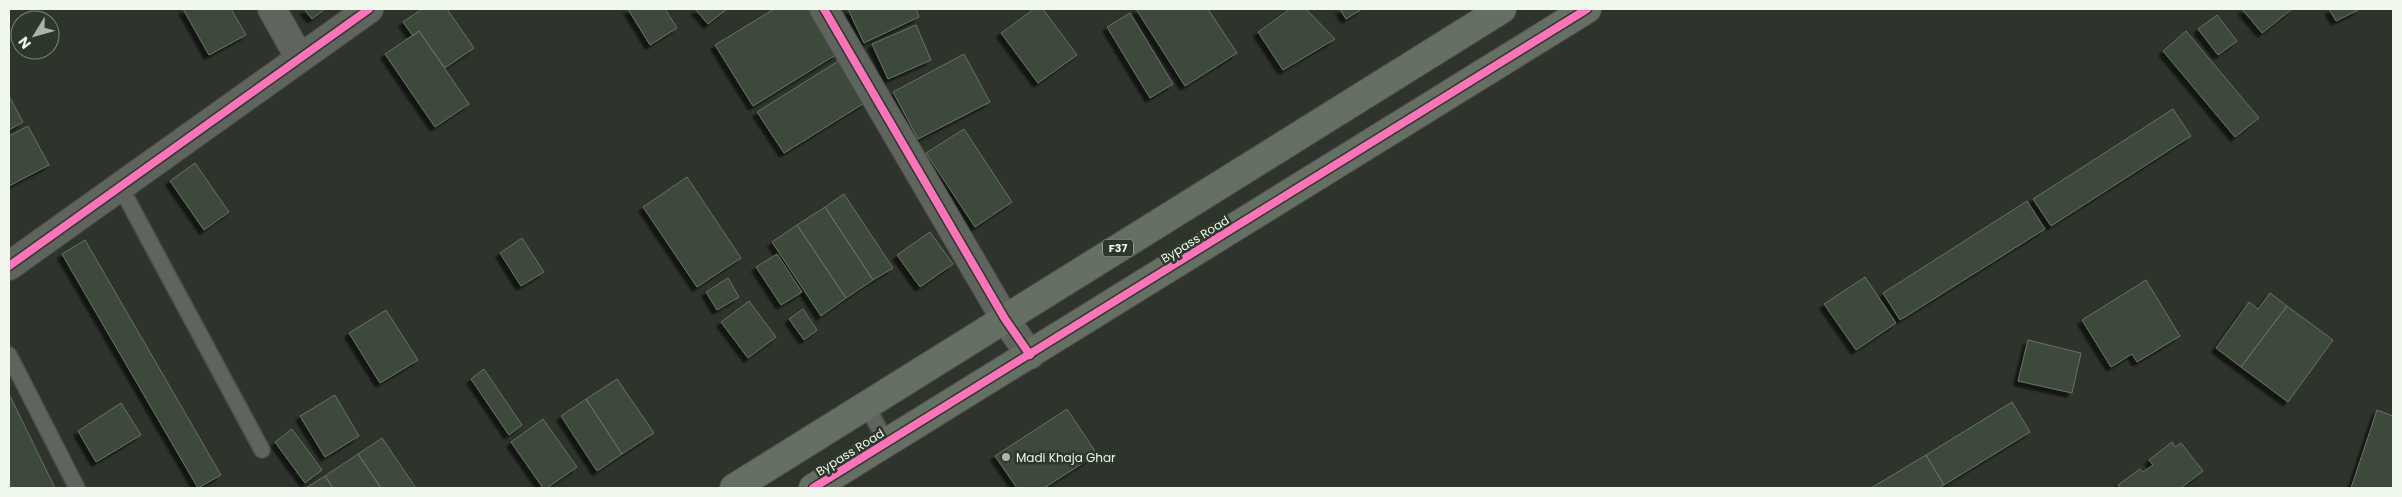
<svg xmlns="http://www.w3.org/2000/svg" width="2402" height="497" font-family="Poppins,sans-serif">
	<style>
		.building { fill: #3d4a3a; stroke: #696f68; filter: url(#shadow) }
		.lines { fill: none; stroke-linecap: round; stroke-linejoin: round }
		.service-casing { stroke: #4a5049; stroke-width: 18 }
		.minor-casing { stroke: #4a5049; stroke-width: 30 }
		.trunk-casing { stroke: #4a5049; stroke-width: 30 }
		.service { stroke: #5f645e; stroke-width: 15 }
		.minor { stroke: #5f645e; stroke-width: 28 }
		.trunk { stroke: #666f64; stroke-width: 28 }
		.cycleway-casing { stroke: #2c3829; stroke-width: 11 }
		.cycleway { stroke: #fb73b8; stroke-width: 8 }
		.poi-dot { fill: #acb3aa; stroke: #2c3829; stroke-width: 2 }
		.labels { text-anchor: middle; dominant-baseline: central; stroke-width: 5; stroke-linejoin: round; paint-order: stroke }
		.shield { fill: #2c3829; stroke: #b5beb3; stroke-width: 1 }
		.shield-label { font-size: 11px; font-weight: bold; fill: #f0f8ee }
		.street-label { font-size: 12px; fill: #f0f8ee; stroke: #2c3829 }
		.poi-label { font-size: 12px; fill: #f0f8ee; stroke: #2c3829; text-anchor: start }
	</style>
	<defs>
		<filter id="shadow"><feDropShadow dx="-4.5" dy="4.5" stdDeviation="1" flood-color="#0009"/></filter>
	</defs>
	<rect width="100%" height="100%" fill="#2e342c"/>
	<!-- building -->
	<path class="building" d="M183,9H231L246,35L209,55Z
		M304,9H325L312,19Z
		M422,9H447L474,48L445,68L419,31L413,36L403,22Z
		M628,9H665L677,28L650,45Z
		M695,9H727L708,24Z
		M774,9H808L837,54L753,106L715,45Z
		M848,9H916L919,17L864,43Z
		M1034,9H1043L1077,55L1038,83L1001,33Z
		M1136,9H1208L1237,53L1185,86Z
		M1290,9H1306L1335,39L1283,70L1258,32Z
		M1340,9H1362L1346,19Z
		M2242,9H2292L2262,33Z
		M2329,9H2360L2336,21Z
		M1130,13L1173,84L1150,98L1107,27Z
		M2217,15L2237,41L2218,55L2198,29Z
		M916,25L931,60L888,79L872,44Z
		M419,31L469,104L435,127L385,54Z
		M2186,31L2259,118L2235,137L2163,51Z
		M964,54L990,102L918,139L893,92Z
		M840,60L866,102L784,153L757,112Z
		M9,96L23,122L9,130Z
		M2173,109L2191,136L2051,226L2033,199Z
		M28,126L49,165L9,186V136Z
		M964,129L1012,202L975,227L926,153Z
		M195,163L229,212L204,230L170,181Z
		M687,177L741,258L697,287L643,207Z
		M844,194L893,268L873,280L825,207Z
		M2027,201L2045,229L1900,320L1883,293Z
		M825,207L873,280L846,298L797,225Z
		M797,225L846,298L821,316L772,242Z
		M930,232L953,264L920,287L897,255Z
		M522,238L544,272L521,286L500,253Z
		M85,240L221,475L198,488L62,254Z
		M777,254L802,292L781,305L756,267Z
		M1865,277L1896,323L1856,350L1824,304Z
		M728,278L739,297L717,310L706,292Z
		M2146,280L2180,336L2137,362L2132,354L2111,367L2082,320Z
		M2270,293L2287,306L2241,367L2216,348L2249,302L2258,309Z
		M749,301L776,337L748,358L721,322Z
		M2287,306L2333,340L2288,402L2241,367Z
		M803,309L817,330L804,340L789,319Z
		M386,310L418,360L380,383L349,333Z
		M2028,340L2081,353L2072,393L2018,381Z
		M484,369L522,425L509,435L471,379Z
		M617,379L654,433L622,454L586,399Z
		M9,394L55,488H9Z
		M335,395L359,436L325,457L300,416Z
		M586,399L622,454L597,471L561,416Z
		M2012,402L2030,432L1944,485L1926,455Z
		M121,403L141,435L96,462L78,431Z
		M1067,409L1097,454L1044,488H1017L995,456Z
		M2377,410L2393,416V488H2351Z
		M543,419L577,467L547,488H543L511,442Z
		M292,429L322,470L305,483L275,442Z
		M382,438L416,488H381L358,454Z
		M2172,442L2175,447L2181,443L2203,471L2181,488H2120L2118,485L2140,469L2143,472L2153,465L2149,460Z
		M358,454L381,488H333L325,476Z
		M1926,455L1944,485L1938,488H1871Z
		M325,476L333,488H306Z"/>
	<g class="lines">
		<defs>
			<path id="service" d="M120,186L262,450
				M9,355L77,488
				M866,404L886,442"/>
			<path id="minor" d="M272,9L299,57
				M824,9L1005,319L1030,355
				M9,266L369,9"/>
			<path id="trunk" d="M734,488L1502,9
				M813,488L1587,9"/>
		</defs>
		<!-- service casing -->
		<use href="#service" class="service-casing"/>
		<!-- minor casing -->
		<use href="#minor" class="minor-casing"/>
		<!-- trunk casing -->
		<use href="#trunk" class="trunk-casing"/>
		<!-- service -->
		<use href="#service" class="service"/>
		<!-- minor -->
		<use href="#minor" class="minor"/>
		<!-- trunk -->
		<use href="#trunk" class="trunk"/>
		<defs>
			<path id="cycleway" d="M824,9L1005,319L1030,355
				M9,266L369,9
				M813,488L1587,9"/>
		</defs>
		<!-- cycleway casing -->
		<use href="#cycleway" class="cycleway-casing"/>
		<!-- cycleway -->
		<use href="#cycleway" class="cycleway"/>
	</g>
	<!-- markers -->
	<circle class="poi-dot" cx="1006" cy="457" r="5"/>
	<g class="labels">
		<!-- shield labels -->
		<rect class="shield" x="1103" y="239.5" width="30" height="17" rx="4"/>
		<g class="shield-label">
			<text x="1118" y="248">F37</text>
		</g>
		<!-- street labels -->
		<g class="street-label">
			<text transform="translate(1195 239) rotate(-32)">Bypass Road</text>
			<text transform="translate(850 452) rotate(-32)">Bypass Road</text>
		</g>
		<!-- poi labels -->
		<g class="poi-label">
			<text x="1016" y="457">Madi Khaja Ghar</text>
		</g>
	</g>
	<!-- border -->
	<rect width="2402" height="497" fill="none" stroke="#f0f8ee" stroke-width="20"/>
	<!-- north arrow -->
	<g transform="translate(35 35) rotate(233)"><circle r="24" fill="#2c3829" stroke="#7a8578"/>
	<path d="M0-4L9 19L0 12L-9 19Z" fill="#acb3aa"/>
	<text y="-8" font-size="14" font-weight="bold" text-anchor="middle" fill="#f0f8ee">N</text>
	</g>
</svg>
